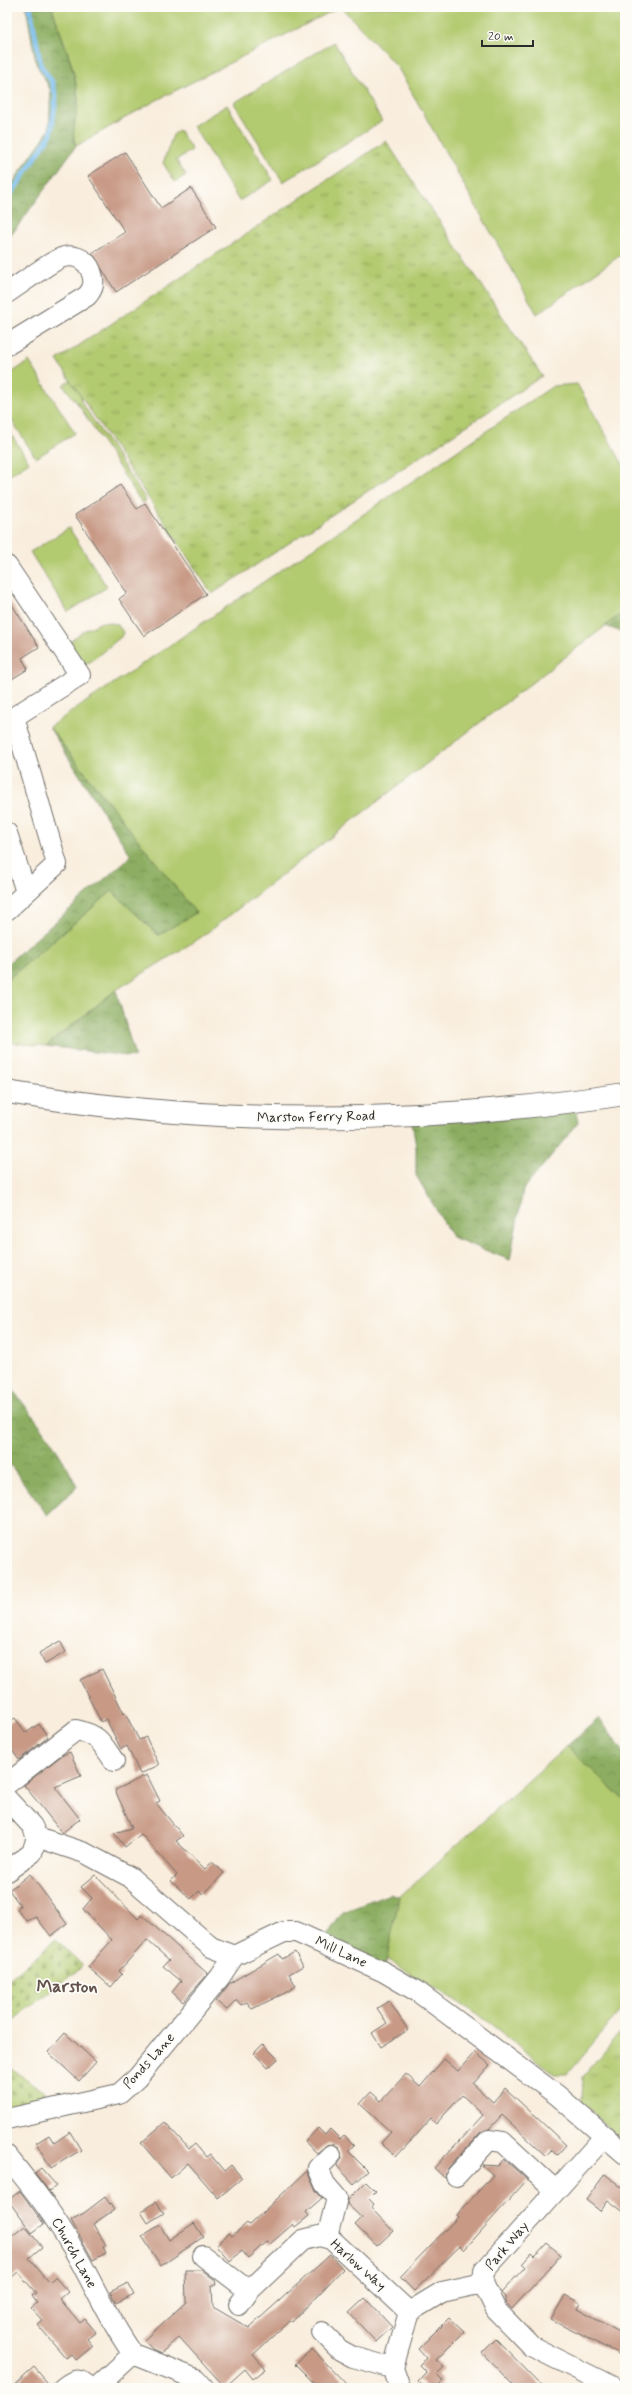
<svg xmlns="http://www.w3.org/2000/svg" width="632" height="2395" font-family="Mynerve,sans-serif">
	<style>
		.green { fill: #b2ca6f; stroke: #6e7a4d }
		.forest { fill: url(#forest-crowns); stroke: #5c6c46 }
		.cemetery { fill: url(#cemetery-stones); stroke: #6e7a4d }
		.park { fill: url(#park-tufts); stroke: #6e7a4d }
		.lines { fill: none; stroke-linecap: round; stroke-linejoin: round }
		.stream { stroke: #77bbed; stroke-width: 5 }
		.building { fill: #c89a86 }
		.minor-casing { stroke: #736f6a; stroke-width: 22 }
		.major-casing { stroke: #736f6a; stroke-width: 24 }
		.minor { stroke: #fff; stroke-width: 20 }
		.major { stroke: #fff; stroke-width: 22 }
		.labels { text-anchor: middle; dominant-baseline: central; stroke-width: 3.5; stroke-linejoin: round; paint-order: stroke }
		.street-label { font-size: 14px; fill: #2b2b2b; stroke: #fdfcf7 }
		.district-label { font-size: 18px; font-weight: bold; fill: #62524b; stroke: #fdfcf7 }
	</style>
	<defs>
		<pattern id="forest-crowns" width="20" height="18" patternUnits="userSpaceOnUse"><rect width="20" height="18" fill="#8dae62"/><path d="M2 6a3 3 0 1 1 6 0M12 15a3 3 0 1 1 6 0" fill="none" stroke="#738e51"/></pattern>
		<pattern id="cemetery-stones" width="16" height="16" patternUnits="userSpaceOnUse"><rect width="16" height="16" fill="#b2ca6f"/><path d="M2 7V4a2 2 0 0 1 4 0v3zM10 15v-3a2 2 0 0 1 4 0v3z" fill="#91a45b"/></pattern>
		<pattern id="park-tufts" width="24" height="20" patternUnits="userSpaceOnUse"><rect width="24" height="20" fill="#b2ca6f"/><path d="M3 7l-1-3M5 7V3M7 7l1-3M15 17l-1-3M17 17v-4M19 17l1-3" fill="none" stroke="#91a45b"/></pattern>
	</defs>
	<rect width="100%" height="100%" fill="#fdfcf7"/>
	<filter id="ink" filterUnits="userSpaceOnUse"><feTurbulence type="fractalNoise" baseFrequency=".025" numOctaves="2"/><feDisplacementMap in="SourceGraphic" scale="8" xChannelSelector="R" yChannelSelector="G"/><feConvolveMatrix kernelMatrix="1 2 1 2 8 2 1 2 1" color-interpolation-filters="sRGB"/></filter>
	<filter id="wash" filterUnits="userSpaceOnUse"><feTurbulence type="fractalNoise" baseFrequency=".012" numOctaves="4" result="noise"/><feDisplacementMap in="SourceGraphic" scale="16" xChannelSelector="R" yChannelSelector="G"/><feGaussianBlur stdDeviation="0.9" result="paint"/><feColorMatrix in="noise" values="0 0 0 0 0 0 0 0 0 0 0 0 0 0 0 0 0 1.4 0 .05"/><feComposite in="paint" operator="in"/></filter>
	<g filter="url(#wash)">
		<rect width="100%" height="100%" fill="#f9eede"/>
		<!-- green -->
		<path class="green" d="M52,7H340L155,101L76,146C69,130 79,116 78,99C76,67 61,37 52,7Z
			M341,7H625V252L537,314L398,68Z
			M334,42L382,121L283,182L234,103Z
			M227,105L273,180L239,201L193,126Z
			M179,130L192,150L176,160L186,175L175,182L163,163L173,135Z
			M29,361L75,433L36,458L7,413V376Z
			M71,380L82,398L80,400L146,500L142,503L78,404L63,385Z
			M577,384L625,468V611L200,938L116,990L46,1046L7,1042V980L112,891L158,935L195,913L49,727L553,386Z
			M7,428L29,462L7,477Z
			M69,528L107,587L68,612L30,552Z
			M102,622L117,624L123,632L122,636L90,662L82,664L70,644L71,641L83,631Z
			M567,1746L625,1801V2005L567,2074H554L478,2014L386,1959L399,1897Z"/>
		<!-- forest -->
		<path class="forest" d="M26,7H52C61,37 75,67 78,99C79,116 69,130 76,146L7,241V191L49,130L51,91L36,63Z
			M625,611V633L605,626Z
			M49,727L196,913L158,935L112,891L7,980V964L131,856Z
			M116,990L135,1057L46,1046Z
			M576,1111L578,1123L523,1190L510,1260L452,1237L416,1175V1146L412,1123Z
			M7,1383C33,1415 60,1449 77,1487L47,1515L7,1460Z
			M599,1718L625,1754V1801L567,1746Z
			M390,1894L399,1897L384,1972L322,1943L343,1912Z"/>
		<!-- cemetery -->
		<path class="cemetery" d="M56,1939L83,1966L7,2025V1981Z
			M7,2065L59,2103L7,2113Z"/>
		<!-- park -->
		<path class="park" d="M386,141L542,376L212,594L57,360Z
			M625,2027V2142L624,2143L582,2102L583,2077Z"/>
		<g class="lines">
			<!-- stream -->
			<path class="stream" d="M7,200L51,134L56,97L52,82L41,66L30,7"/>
		</g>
		<g id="blocks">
			<!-- building -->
			<path class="building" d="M125,152L161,208L191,188L216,227L116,292L92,253L125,232L88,176Z
				M120,485L137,509L145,503L206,594L144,636L119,599L127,593L75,515Z
				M7,597L39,647L22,658L28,669L7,682Z
				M60,1641L66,1652L45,1664L39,1653Z
				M102,1669L124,1714L125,1713L139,1740L146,1737L159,1765L140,1774L127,1746L121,1749L106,1719L101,1722L80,1680Z
				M15,1718L26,1733L39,1724L48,1737L19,1760L7,1743V1724Z
				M70,1752L81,1776L55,1787L80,1819L62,1833L24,1785L61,1756Z
				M147,1775L160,1801L156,1803L183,1836L176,1841L205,1869L212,1862L224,1873L203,1895L199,1891L191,1899L171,1881L177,1875L141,1834L125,1847L114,1833L132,1828L115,1790Z
				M30,1874L67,1924L51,1936L36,1917L27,1921L17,1910L20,1905L9,1890Z
				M95,1875L138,1919L142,1915L208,1974L183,2002L172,1992L181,1981L163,1966L169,1960L147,1940L119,1971L122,1974L111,1987L88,1967L112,1940L83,1909L92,1898L81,1887Z
				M295,1952L303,1966L289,1974L296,1986L287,1992L252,2009L247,2002L241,2005L237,2000L227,2010L216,2001L230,1983L279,1954L282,1959Z
				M389,2001L408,2030L381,2047L372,2033L387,2023L377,2008Z
				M65,2033L96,2062L79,2081L48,2052Z
				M263,2044L278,2059L268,2068L254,2053Z
				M475,2052L490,2065L473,2084L493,2102L505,2088L566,2145L557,2155L551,2150L546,2156L502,2115L489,2129L481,2132L448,2168L445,2178L434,2168L483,2115L462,2095L436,2124L431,2119L396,2157L381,2143L391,2132L360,2104L371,2092L381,2101L406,2074L420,2087L444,2059L458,2071Z
				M165,2122L189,2149L195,2144L206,2157L210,2154L224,2171L231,2165L242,2178L218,2198L188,2163L171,2178L141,2143Z
				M318,2128L325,2135L330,2129L340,2139L344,2135L354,2145L348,2151L368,2171L354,2184L337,2166L342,2158L339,2147L328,2144L317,2153L305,2142Z
				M70,2132L81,2150L51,2168L36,2143L49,2135L54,2143Z
				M504,2159L527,2180L464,2250L460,2246L414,2291L400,2277L458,2217L457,2215L493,2175L482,2165L498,2166Z
				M41,2168L56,2185L49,2191L35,2173Z
				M307,2171L315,2189L322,2198L306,2212L309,2216L295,2227L293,2224L270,2244L267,2241L248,2258L242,2251L230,2261L216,2245L229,2233L232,2236L247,2223L249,2225Z
				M605,2174L625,2190V2213L608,2200L600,2211L586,2200Z
				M366,2182L376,2192L369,2199L374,2204L371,2208L393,2231L377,2246L355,2225L362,2218L347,2204L348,2200Z
				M20,2191L44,2224L32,2233L8,2200Z
				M105,2197L114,2210L93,2224L106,2245L103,2247L106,2253L93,2260L71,2220L84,2213Z
				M156,2202L164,2213L148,2223L141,2212Z
				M194,2223L203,2237L161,2266L142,2236L160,2225L169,2240Z
				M25,2226L42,2247L29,2258L49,2282L55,2277L68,2292L60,2299L80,2323L85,2319L96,2332L87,2339L93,2346L76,2360L71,2354L66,2358L37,2324L42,2320L31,2308L37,2303L32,2296L36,2293L18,2272L7,2281V2240Z
				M547,2243L561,2255L512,2309L505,2302V2297L501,2293L525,2267L522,2264L532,2253L535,2256Z
				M330,2255L343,2269L292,2322L290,2320L253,2355L266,2369L253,2379L245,2369L225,2387L179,2337L161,2353L152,2349L144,2340L186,2302L185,2270H202L215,2280L216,2285H212L213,2307L249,2328Z
				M128,2283L134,2294L116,2303L110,2292Z
				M565,2295L580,2303L577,2309L625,2335V2357L551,2320Z
				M365,2298L392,2327L376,2342L349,2313Z
				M449,2318L464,2332L436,2360L444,2367L437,2374L443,2381L436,2388H425L418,2381L426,2372L419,2365L426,2358L418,2349Z
				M496,2339L544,2388H516L482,2353Z
				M312,2349L326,2363L350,2388H319L295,2364Z
				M34,2367L52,2388H11L27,2373Z"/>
		</g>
	</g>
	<g filter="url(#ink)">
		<use href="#blocks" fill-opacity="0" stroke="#736f6a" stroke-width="1"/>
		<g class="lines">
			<defs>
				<path id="minor" d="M7,293C18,286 54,259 64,257C75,254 87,260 91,271C95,282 94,288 87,296L7,345
					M7,566L80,675L14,717L57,864L7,910
					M7,833L26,892
					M7,1784L76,1730C99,1735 101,1742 114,1761
					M7,1799L32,1826L37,1837
					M37,1837L85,1853L130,1877L211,1947L234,1956L284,1932H296L384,1972L418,1992L557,2095L625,2154
					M7,1871L32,1853L37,1837
					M7,2119L119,2094L137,2078L220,1977L234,1956
					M605,2136L484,2271L483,2283L496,2310L531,2346L615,2388
					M7,2156C30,2185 53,2213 71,2245C93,2282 107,2318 133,2354L96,2388
					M456,2176L489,2140L503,2142L555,2190
					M327,2237L337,2198L325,2184L318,2168L331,2155
					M203,2256L249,2291
					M239,2305L249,2291L303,2240L319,2236L331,2239L409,2312
					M322,2332L340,2350L353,2357L393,2368
					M133,2354L196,2379L204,2388
					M63,2388C74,2379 80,2377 90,2388
					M400,2388L393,2368L409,2312L442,2292L483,2283"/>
				<path id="major" d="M7,1092C211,1126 420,1125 625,1094"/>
			</defs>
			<!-- minor casing -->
			<use href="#minor" class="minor-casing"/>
			<!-- major casing -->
			<use href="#major" class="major-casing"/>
			<!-- minor -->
			<use href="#minor" class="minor"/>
			<!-- major -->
			<use href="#major" class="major"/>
		</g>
	</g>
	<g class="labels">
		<!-- street labels -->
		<g class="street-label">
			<text transform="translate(316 1117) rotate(-1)">Marston Ferry Road</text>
			<text transform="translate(341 1952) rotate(25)">Mill Lane</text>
			<text transform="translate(149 2061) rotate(-48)">Ponds Lane</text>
			<text transform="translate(507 2246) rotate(-50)">Park Way</text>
			<text transform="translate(74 2253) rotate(61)">Church Lane</text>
			<text transform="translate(358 2265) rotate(42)">Harlow Way</text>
		</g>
		<!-- district labels -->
		<g class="district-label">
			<text x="67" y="1987">Marston</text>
		</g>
	</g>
	<!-- margin -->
	<rect width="632" height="2395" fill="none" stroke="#fdfcf7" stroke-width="24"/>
	<!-- scale -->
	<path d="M482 40v6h51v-6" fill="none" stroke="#2b2b2b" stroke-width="2"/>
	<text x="488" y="40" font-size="12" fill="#2b2b2b" stroke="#fdfcf7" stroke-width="3" paint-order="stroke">20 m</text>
</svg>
